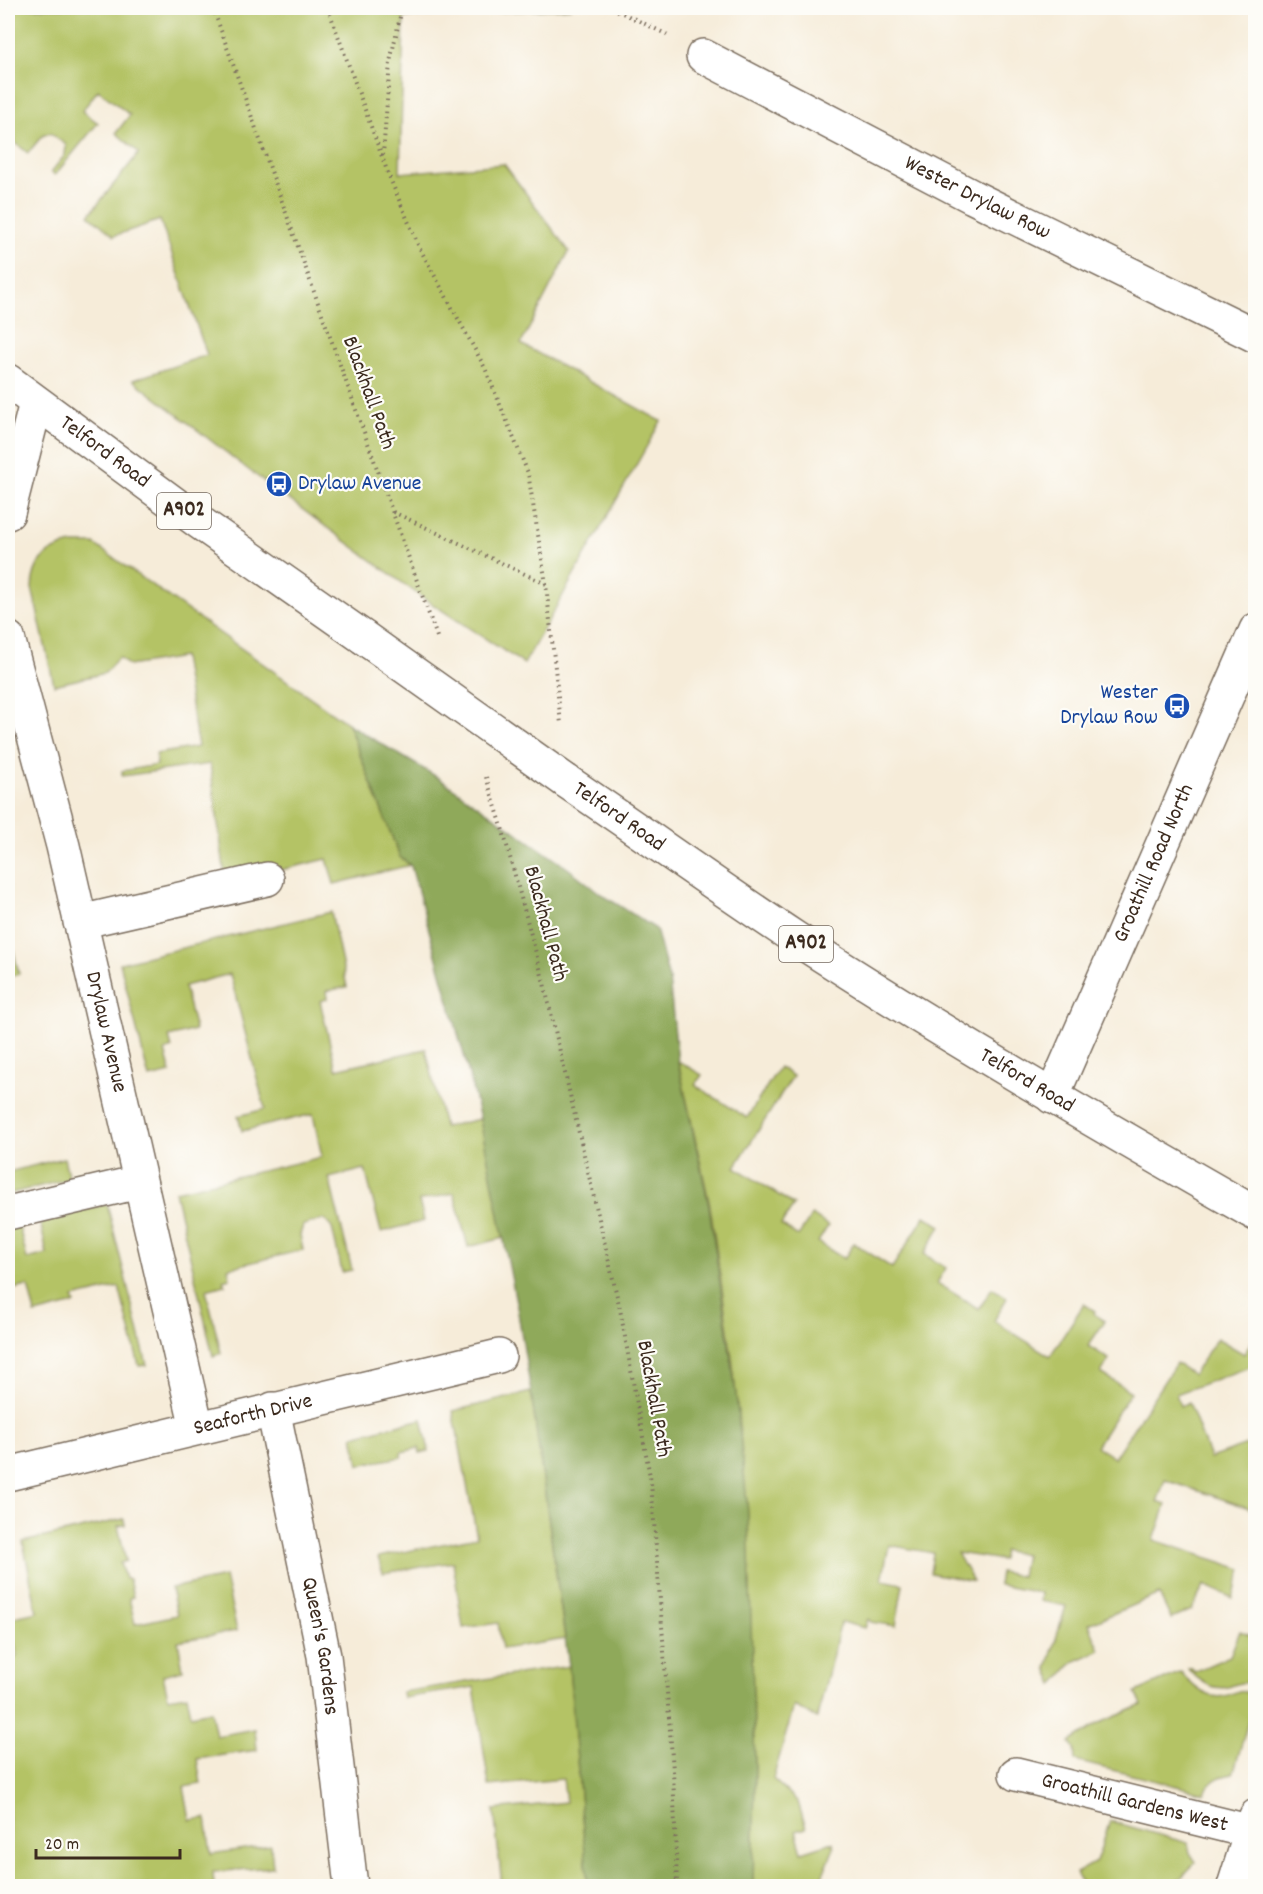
<svg xmlns="http://www.w3.org/2000/svg" width="1263" height="1894" font-family="Dekko,sans-serif">
	<style>
		.green { fill: #b4c365; stroke: #787642; stroke-width: 1.5 }
		.forest { fill: #8fa95a; stroke: #656a3c; stroke-width: 1.5 }
		.lines { fill: none; stroke-linecap: round; stroke-linejoin: round }
		.minor-casing { stroke: #7c6e5f; stroke-width: 36 }
		.major-casing { stroke: #7c6e5f; stroke-width: 36 }
		.path { stroke: #7c6e5f; stroke-width: 4; stroke-dasharray: 1.5 4.5; stroke-linecap: butt }
		.minor { stroke: #fff; stroke-width: 33 }
		.major { stroke: #fff; stroke-width: 33 }
		.major-bridge-casing { stroke: #7c6e5f; stroke-width: 36; stroke-linecap: butt }
		.major-bridge { stroke: #fff; stroke-width: 33 }
		.labels { text-anchor: middle; dominant-baseline: central; stroke-width: 4.5; stroke-linejoin: round; paint-order: stroke }
		.shield { fill: #fdfcf7; stroke: #75695f; stroke-width: 1.5 }
		.shield-label { font-size: 21px; font-weight: bold; fill: #3b2a1e }
		.street-label { font-size: 22px; fill: #3b2a1e; stroke: #fdfcf7 }
		.transit-label { font-size: 22px; fill: #164399; stroke: #fdfcf7; text-anchor: start }
	</style>
	<rect width="100%" height="100%" fill="#fdfcf7"/>
	<filter id="ink" filterUnits="userSpaceOnUse"><feTurbulence type="fractalNoise" baseFrequency=".0167" numOctaves="2"/><feDisplacementMap in="SourceGraphic" scale="12" xChannelSelector="R" yChannelSelector="G"/><feConvolveMatrix kernelMatrix="1 2 1 2 8 2 1 2 1" color-interpolation-filters="sRGB"/></filter>
	<filter id="wash" filterUnits="userSpaceOnUse"><feTurbulence type="fractalNoise" baseFrequency=".008" numOctaves="4" result="noise"/><feDisplacementMap in="SourceGraphic" scale="24" xChannelSelector="R" yChannelSelector="G"/><feGaussianBlur stdDeviation="1.35" result="paint"/><feColorMatrix in="noise" values="0 0 0 0 0 0 0 0 0 0 0 0 0 0 0 0 0 1.4 0 .05"/><feComposite in="paint" operator="in"/></filter>
	<g filter="url(#wash)">
		<rect width="100%" height="100%" fill="#f6ecd9"/>
		<!-- green -->
		<path class="green" d="M8,8H571L404,17L400,173L504,164L569,251L521,344L661,421L524,664L423,598L250,471L133,380L207,355L160,220L114,236L89,215L139,153L116,133L130,115L98,90L82,111L98,123L55,175L51,172L65,155L66,145L50,133L42,136L28,153L8,137Z
			M72,544H94L348,724L400,857L411,865L334,884L327,859L226,883L210,764L122,776V771L157,765L156,754L198,747L183,657L129,666L119,657L105,673L54,685L32,588C33,562 47,549 72,544Z
			M331,912L347,987L326,991L327,999L320,1001L336,1069L426,1049L444,1127L480,1119L504,1238L468,1247L454,1193L419,1201L424,1221L381,1232L365,1169L329,1178L352,1270L342,1272L332,1228L324,1219L303,1225L300,1235L303,1250L228,1268L230,1278L223,1280L225,1285L206,1290L221,1353L213,1356L175,1191L322,1157L313,1114L242,1131L238,1116L265,1109L230,974L184,986L195,1030L169,1037L172,1048L165,1051L171,1073L149,1078L120,963Z
			M13,949L19,974L8,977V950Z
			M678,1061L702,1075L695,1085L747,1118L779,1067L793,1076L735,1167L794,1205L781,1225L798,1236L812,1215L828,1226L818,1242L844,1259L854,1243L892,1268L925,1216L941,1226L924,1254L946,1268L937,1283L979,1309L992,1288L1007,1298L994,1321L1050,1356L1084,1304L1095,1311L1094,1314L1105,1321L1088,1346L1109,1359L1101,1373L1131,1392L1096,1446L1114,1458L1176,1363L1193,1375L1217,1338L1244,1354L1255,1337V1365L1176,1394L1180,1406L1189,1402L1210,1458L1255,1442V1510L1165,1480L1157,1502L1166,1505L1154,1540L1242,1569L1233,1598L1204,1585L1192,1610L1171,1619L1159,1594L1089,1624L1100,1650L1073,1662L1054,1685L1047,1668L1066,1606L1040,1601L1041,1593L998,1585L1000,1572L1021,1576L1025,1554L1004,1551L1002,1560L957,1553L973,1581L930,1573L933,1553L889,1545L882,1580L903,1584L896,1626L871,1622L868,1619L865,1628L841,1622L817,1718L794,1706L773,1779L798,1802L806,1828L796,1831L802,1852L833,1842L834,1848L818,1886H753L755,1768L747,1507L733,1365L710,1206Z
			M64,1158L69,1179L8,1194V1172Z
			M107,1204L147,1365L139,1366L119,1287L73,1298L75,1304L35,1314L28,1286L8,1290V1228L19,1226L27,1259L47,1254L40,1221Z
			M531,1392L565,1639L502,1649L498,1623L463,1628L453,1562L383,1573L378,1557L477,1537L453,1411Z
			M422,1419L429,1451L420,1453L419,1448L401,1452L402,1457L359,1465L353,1436Z
			M124,1519L125,1525L118,1526L126,1561L120,1563L125,1579H129L133,1597L129,1598L135,1624L177,1615L171,1588L225,1577L237,1631L178,1641L183,1670L163,1675L168,1698L187,1695L191,1715L211,1711L216,1736L255,1729L257,1750L197,1759L201,1784L184,1787L190,1820L206,1818L211,1854L271,1845L273,1867L213,1872L214,1886H8V1660L17,1657L10,1618L37,1612L23,1542Z
			M1240,1631L1255,1638V1687C1244,1679 1240,1683 1228,1687C1213,1691 1198,1680 1188,1669L1191,1668L1194,1672L1230,1656Z
			M569,1666L588,1886H502L494,1810L566,1802L563,1779L489,1786L474,1687L403,1698L402,1692Z
			M1181,1672C1191,1685 1207,1700 1225,1696C1241,1692 1238,1685 1255,1698L1233,1774C1220,1776 1210,1780 1205,1793L1075,1761L1074,1748L1070,1742L1100,1723L1142,1705L1136,1692Z
			M1110,1821L1188,1843L1190,1853L1196,1862L1173,1886H1083L1076,1873L1096,1862Z"/>
		<!-- forest -->
		<path class="forest" d="M348,724L437,777L569,869L601,894L656,929L669,979L678,1062L709,1206L736,1394L748,1512L755,1767L753,1886H588L569,1666L531,1392L517,1307L480,1119L464,1055L411,866L400,857Z"/>
	</g>
	<g filter="url(#ink)">
		<g class="lines">
			<defs>
				<g id="minor">
					<path id="s1" d="M703,56L973,197L1256,336"/>
					<path d="M8,513L36,403"/>
					<path id="s2" d="M8,638L63,846L197,1428"/>
					<path d="M80,922L267,879"/>
					<path id="s3" d="M1052,1097L1256,630"/>
					<path d="M8,1213L139,1182"/>
					<path id="s4" d="M273,1409L324,1656L351,1886"/>
					<path id="s5" d="M8,1474L499,1356"/>
					<path id="s6" d="M1016,1774L1256,1833"/>
					<path d="M1234,1886L1256,1816"/>
				</g>
				<g id="major">
					<path id="s7" d="M8,381L199,522L363,637"/>
					<path id="s8" d="M566,781C643,833 718,887 795,938C945,1035 1100,1125 1256,1214"/>
				</g>
			</defs>
			<!-- minor casing -->
			<use href="#minor" class="minor-casing"/>
			<!-- major casing -->
			<use href="#major" class="major-casing"/>
			<!-- path -->
			<path class="path" d="M213,8L437,637
				M328,8L389,176L419,247L485,368L528,473L546,584L561,724
				M612,8L668,35
				M383,155L390,62L402,8
				M393,512L546,584
				M486,777L500,820L544,983L620,1309L651,1482L673,1770L677,1886"/>
			<!-- minor -->
			<use href="#minor" class="minor"/>
			<!-- major -->
			<use href="#major" class="major"/>
			<defs>
				<path id="major-bridge" d="M363,637L566,781"/>
			</defs>
			<!-- major-bridge casing -->
			<use href="#major-bridge" class="major-bridge-casing"/>
			<!-- major-bridge -->
			<use href="#major-bridge" class="major-bridge"/>
		</g>
	</g>
	<!-- icons -->
	<defs>
		<symbol id="bus-disc" viewBox="-11 -11 22 22"><circle r="9.5" fill="#1a4fb4" stroke="#fdfcf7"/><path d="M-5-6H5V4H4V6H2V4H-2V6H-4V4H-5ZM-3.5-4V0h7V-4ZM-3.5 1.2v1.5H-2V1.2ZM2 1.2v1.5H3.5V1.2Z" fill="#fff"/></symbol>
	</defs>
	<g fill-rule="evenodd">
		<use href="#bus-disc" x="264" y="469" width="30" height="30"/>
		<use href="#bus-disc" x="1162" y="691" width="30" height="30"/>
	</g>
	<g class="labels">
		<!-- shield labels -->
		<g class="shield">
			<rect x="157" y="493" width="54" height="36" rx="4.5"/>
			<rect x="779" y="926" width="54" height="36" rx="4.5"/>
		</g>
		<g class="shield-label">
			<text x="184" y="511">A902</text>
			<text x="806" y="944">A902</text>
		</g>
		<!-- street labels -->
		<g class="street-label">
			<text stroke="none"><textPath href="#s1" startOffset="309">Wester Drylaw Row</textPath></text>
			<text transform="translate(368 393) rotate(70)">Blackhall Path</text>
			<text stroke="none"><textPath href="#s7" startOffset="120">Telford Road</textPath></text>
			<text stroke="none"><textPath href="#s8" startOffset="64">Telford Road</textPath></text>
			<text stroke="none"><textPath href="#s3" startOffset="255">Groathill Road North</textPath></text>
			<text transform="translate(545 924) rotate(75)">Blackhall Path</text>
			<text stroke="none"><textPath href="#s2" startOffset="406">Drylaw Avenue</textPath></text>
			<text stroke="none"><textPath href="#s8" startOffset="550">Telford Road</textPath></text>
			<text transform="translate(653 1399) rotate(80)">Blackhall Path</text>
			<text stroke="none"><textPath href="#s5" startOffset="252">Seaforth Drive</textPath></text>
			<text stroke="none"><textPath href="#s4" startOffset="242">Queen's Gardens</textPath></text>
			<text stroke="none"><textPath href="#s6" startOffset="122">Groathill Gardens West</textPath></text>
		</g>
		<!-- transit labels -->
		<g class="transit-label">
			<text x="298" y="484">Drylaw Avenue</text>
			<text x="1158" y="693" text-anchor="end">Wester<tspan x="1158" dy="25">Drylaw Row</tspan></text>
		</g>
	</g>
	<!-- margin -->
	<rect width="1263" height="1894" fill="none" stroke="#fdfcf7" stroke-width="30"/>
	<!-- scale -->
	<path d="M36 1849v9h144v-9" fill="none" stroke="#3b2a1e" stroke-width="3"/>
	<text x="45" y="1849" font-size="18" fill="#3b2a1e" stroke="#fdfcf7" stroke-width="4.5" paint-order="stroke">20 m</text>
</svg>
